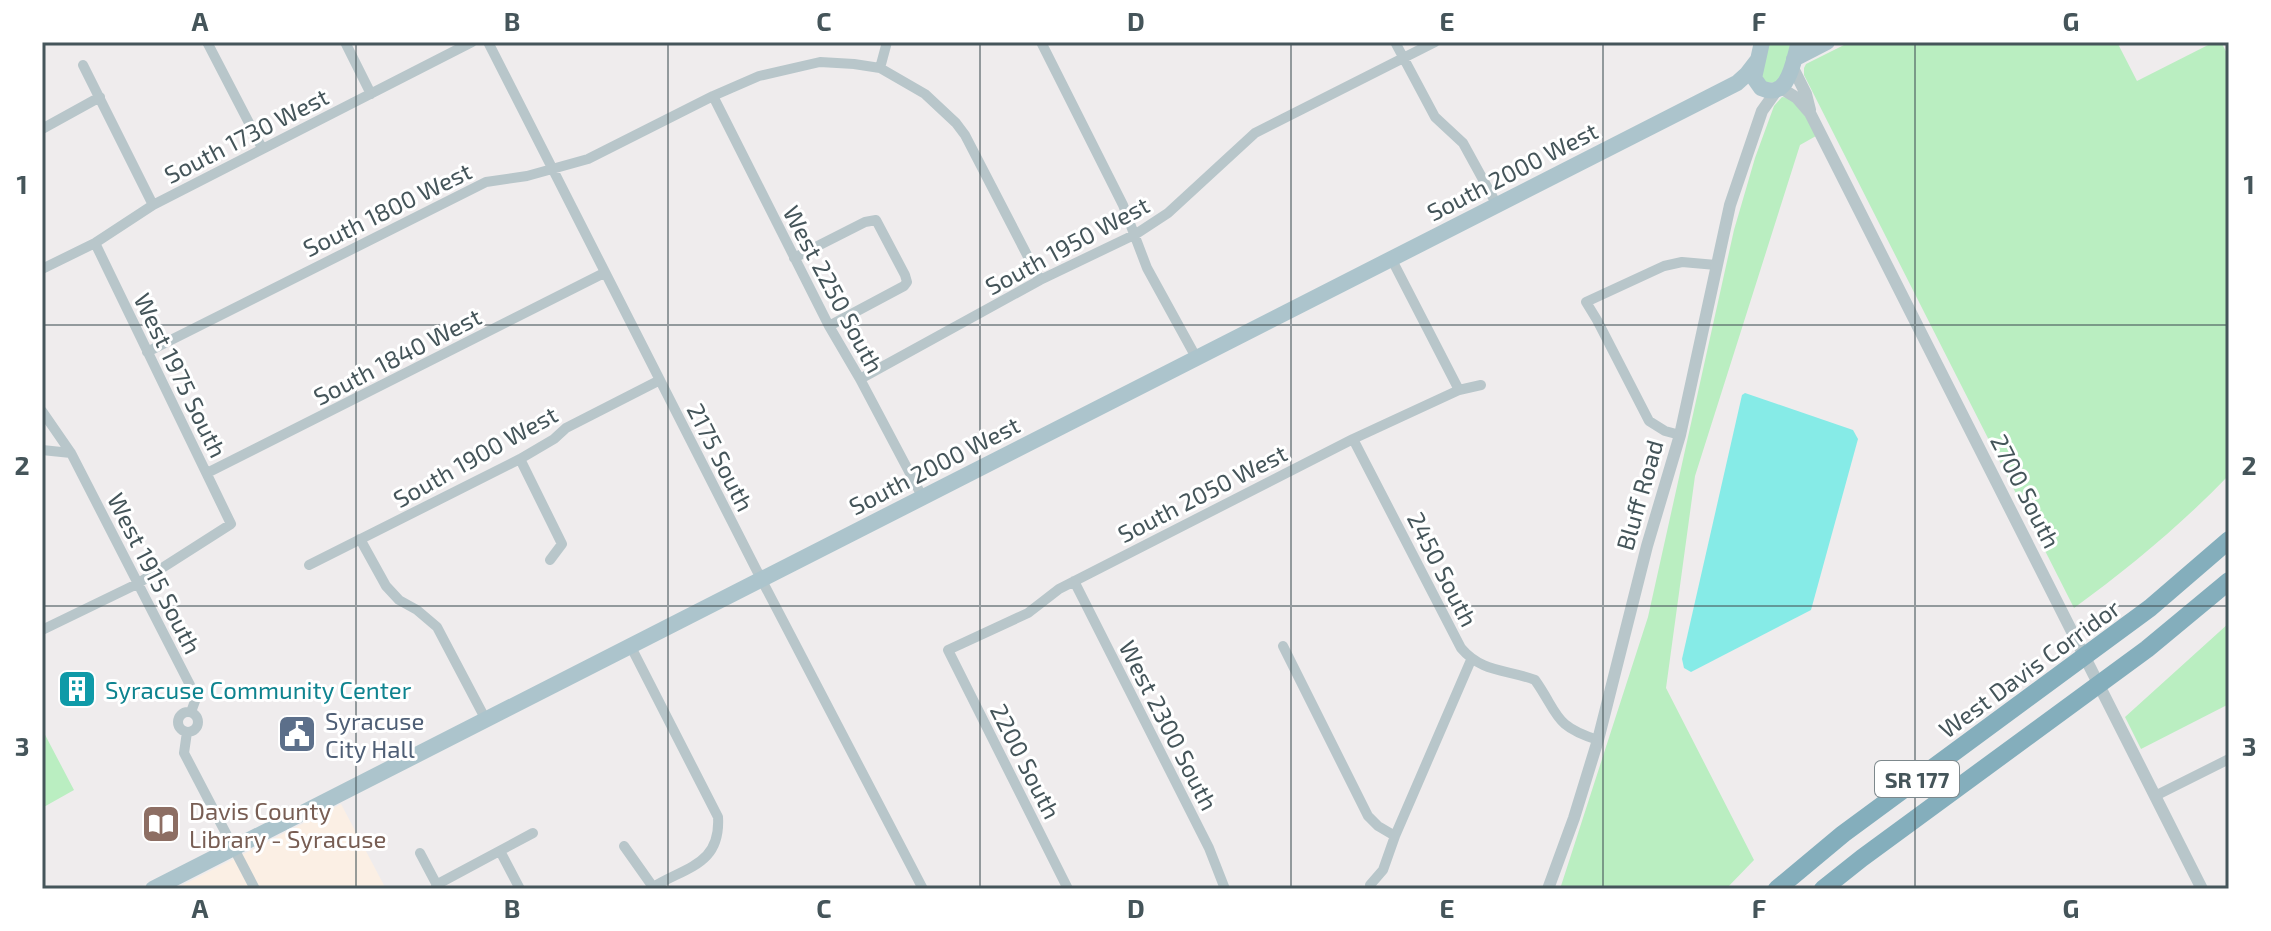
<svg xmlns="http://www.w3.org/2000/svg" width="2271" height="931" font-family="'Exo 2',sans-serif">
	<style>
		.commercial { fill: #fbefe4 }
		.green { fill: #baeec1 }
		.water { fill: #86ebe7 }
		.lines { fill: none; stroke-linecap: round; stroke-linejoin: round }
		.minor { stroke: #b8c6ca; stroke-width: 10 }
		.tertiary { stroke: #b8c6ca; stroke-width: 12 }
		.primary { stroke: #acc4cc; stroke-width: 16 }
		.motorway { stroke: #84aebc; stroke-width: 18 }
		.grid { fill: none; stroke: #45555a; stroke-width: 2; stroke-opacity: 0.55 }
		.labels { text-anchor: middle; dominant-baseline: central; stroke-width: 6; stroke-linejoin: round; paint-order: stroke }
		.shield { fill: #fff; stroke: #7d888c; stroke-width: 2 }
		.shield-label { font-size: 22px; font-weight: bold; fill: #45555a }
		.street-label { font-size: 24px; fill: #45555a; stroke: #fff }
		.culture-label { font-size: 24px; fill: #0d838f; stroke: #fff; text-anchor: start }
		.service-label { font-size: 24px; fill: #4e5e75; stroke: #fff; text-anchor: start }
		.education-label { font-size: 24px; fill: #785e54; stroke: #fff; text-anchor: start }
		.neatline { fill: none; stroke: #45555a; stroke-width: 3 }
		.grid-label { font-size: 26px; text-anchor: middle; font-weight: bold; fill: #45555a }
	</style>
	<rect width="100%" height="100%" fill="#efeced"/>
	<!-- commercial -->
	<path class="commercial" d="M341,804L386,889H175Z"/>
	<!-- green -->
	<path class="green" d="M1769,42H1793L1782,78L1777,83L1764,82L1760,70Z
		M1850,42H2117L2137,81L2214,42H2221L2229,57V475C2182,524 2129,568 2074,608L1804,75V68L1806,64Z
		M1782,97L1790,98L1807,118L1816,136L1800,145L1695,476L1666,688L1754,860L1726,889H1560L1648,617L1734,230L1755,158L1774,106Z
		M2229,623V704L2141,749L2125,717Z
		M42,729L74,790L42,808Z"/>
	<!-- water -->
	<path class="water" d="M1745,393L1853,430L1858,439L1811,610L1691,672L1684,668L1682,659L1742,395Z"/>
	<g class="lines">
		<!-- minor -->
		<path class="minor" d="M207,42L262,148
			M345,42L371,94
			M488,42L756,569L923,889
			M1041,42L1123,205L1147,268L1197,359
			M1395,42L1435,117L1463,143L1497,205
			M83,65L153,205
			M880,68L887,42
			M713,96L829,326L860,379L923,498
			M42,129L100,97
			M794,258L865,222L876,220L905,275L907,282L904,286L829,326
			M1392,260L1459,390
			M42,269L95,243L153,205L472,42
			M147,352L486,182L527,176L588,159L713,96L759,76L820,62L854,64L880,68L925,94L956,123L965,135L1040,280
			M860,379L1040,280L1136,234L1168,213L1255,133L1435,42
			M42,411L71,453L190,685L195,701L191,712
			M1680,435L1665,431L1649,421L1597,320L1586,302L1664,266L1682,262L1716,265
			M1353,439L1461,648C1482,673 1507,669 1535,680C1559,714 1553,726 1598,740
			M42,450L71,453
			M520,459L562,544L550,560
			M207,473L604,273
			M360,539L386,586L399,600L417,610L437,627L486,720
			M309,565L520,459L554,439L566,428L660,380
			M1074,581L1209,848L1225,889
			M42,630L137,584L231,524L95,243
			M1283,646L1368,816L1378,826L1395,836
			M631,647L718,817C721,866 684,867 650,889
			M178 722a10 10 0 1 1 20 0a10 10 0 1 1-20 0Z
			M187,732L184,753L255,889
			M2155,796L2229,759
			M624,846L653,887
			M500,851L520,889
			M420,853L439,889
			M436,885L533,833
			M1370,885L1383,870L1395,836L1471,660
			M1068,889L948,650L1028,613L1059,589L1353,439L1459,390L1481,385"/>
		<!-- tertiary -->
		<path class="tertiary" d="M1792,66L1806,94L1810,110
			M1781,88L1797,98L1810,113L2202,889
			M1548,889L1574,818L1598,740L1647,546L1680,435L1730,205L1762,111L1777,90"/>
		<!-- primary -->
		<path class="primary" d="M1762,42L1754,78L1761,88C1789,101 1793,61 1799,42
			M1794,59L1827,42
			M153,889L1737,83L1747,74L1757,61"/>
		<!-- motorway -->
		<path class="motorway" d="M1777,889L1843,834L2150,608L2229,540
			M1823,889L1862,858L2147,649L2229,581"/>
	</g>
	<!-- grid -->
	<path class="grid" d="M356,42V889M668,42V889M980,42V889M1291,42V889M1603,42V889M1915,42V889M42,325H2229M42,606H2229"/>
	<!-- icons -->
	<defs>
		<symbol id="building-square" viewBox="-11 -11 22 22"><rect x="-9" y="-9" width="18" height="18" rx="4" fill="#0f9aa8" stroke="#fff"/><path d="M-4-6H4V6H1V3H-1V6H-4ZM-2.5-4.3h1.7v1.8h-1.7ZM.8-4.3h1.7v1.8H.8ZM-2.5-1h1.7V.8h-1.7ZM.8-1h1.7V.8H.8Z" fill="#fff"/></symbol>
		<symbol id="civic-square" viewBox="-11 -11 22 22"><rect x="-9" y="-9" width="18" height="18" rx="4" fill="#5c6f8a" stroke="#fff"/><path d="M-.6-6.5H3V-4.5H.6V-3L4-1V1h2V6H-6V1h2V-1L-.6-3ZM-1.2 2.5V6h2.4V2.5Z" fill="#fff"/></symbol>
		<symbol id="library-square" viewBox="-11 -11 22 22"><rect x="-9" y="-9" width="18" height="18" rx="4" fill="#8d6e63" stroke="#fff"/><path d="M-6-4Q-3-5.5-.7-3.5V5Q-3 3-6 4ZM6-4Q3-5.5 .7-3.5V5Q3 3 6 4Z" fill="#fff"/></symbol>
	</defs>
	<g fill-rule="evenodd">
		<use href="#building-square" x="55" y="667" width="44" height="44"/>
		<use href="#civic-square" x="275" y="712" width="44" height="44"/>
		<use href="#library-square" x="139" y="802" width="44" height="44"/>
	</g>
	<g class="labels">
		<!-- shield labels -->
		<rect class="shield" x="1875" y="761" width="84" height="36" rx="6"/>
		<g class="shield-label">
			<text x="1917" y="779">SR 177</text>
		</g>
		<!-- street labels -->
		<g class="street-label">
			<text transform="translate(246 135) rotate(-27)">South 1730 West</text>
			<text transform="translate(1512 171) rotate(-27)">South 2000 West</text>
			<text transform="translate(387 209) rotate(-26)">South 1800 West</text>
			<text transform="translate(1067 245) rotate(-28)">South 1950 West</text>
			<text transform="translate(834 289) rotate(62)">West 2250 South</text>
			<text transform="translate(397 356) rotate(-27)">South 1840 West</text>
			<text transform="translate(181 375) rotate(64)">West 1975 South</text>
			<text transform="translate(475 456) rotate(-29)">South 1900 West</text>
			<text transform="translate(721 457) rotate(63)">2175 South</text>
			<text transform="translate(934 465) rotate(-27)">South 2000 West</text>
			<text transform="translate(2026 491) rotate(63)">2700 South</text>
			<text transform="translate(1202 493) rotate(-27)">South 2050 West</text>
			<text transform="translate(1639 495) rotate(-74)">Bluff Road</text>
			<text transform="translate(1443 569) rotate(63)">2450 South</text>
			<text transform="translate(155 573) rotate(63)">West 1915 South</text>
			<text transform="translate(2029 668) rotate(-36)">West Davis Corridor</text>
			<text transform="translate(1169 725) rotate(63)">West 2300 South</text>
			<text transform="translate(1026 761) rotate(63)">2200 South</text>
		</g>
		<!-- culture labels -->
		<g class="culture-label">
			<text x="105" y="689">Syracuse Community Center</text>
		</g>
		<!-- service labels -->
		<g class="service-label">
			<text x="325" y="720">Syracuse<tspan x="325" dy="28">City Hall</tspan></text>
		</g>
		<!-- education labels -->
		<g class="education-label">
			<text x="189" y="810">Davis County<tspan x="189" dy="28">Library - Syracuse</tspan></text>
		</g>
	</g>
	<!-- border -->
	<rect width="2271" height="931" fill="none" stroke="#ffffff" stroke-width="88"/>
	<rect x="44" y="44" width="2183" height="843" class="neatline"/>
	<g class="grid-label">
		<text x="200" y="31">A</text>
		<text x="512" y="31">B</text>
		<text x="824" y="31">C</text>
		<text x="1136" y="31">D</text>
		<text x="1447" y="31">E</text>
		<text x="1759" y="31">F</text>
		<text x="2071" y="31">G</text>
		<text x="22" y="194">1</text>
		<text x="2249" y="194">1</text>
		<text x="22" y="475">2</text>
		<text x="2249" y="475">2</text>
		<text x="22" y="756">3</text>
		<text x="2249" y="756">3</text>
		<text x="200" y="918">A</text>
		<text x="512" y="918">B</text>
		<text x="824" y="918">C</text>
		<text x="1136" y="918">D</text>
		<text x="1447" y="918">E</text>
		<text x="1759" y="918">F</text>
		<text x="2071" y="918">G</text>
	</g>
</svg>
